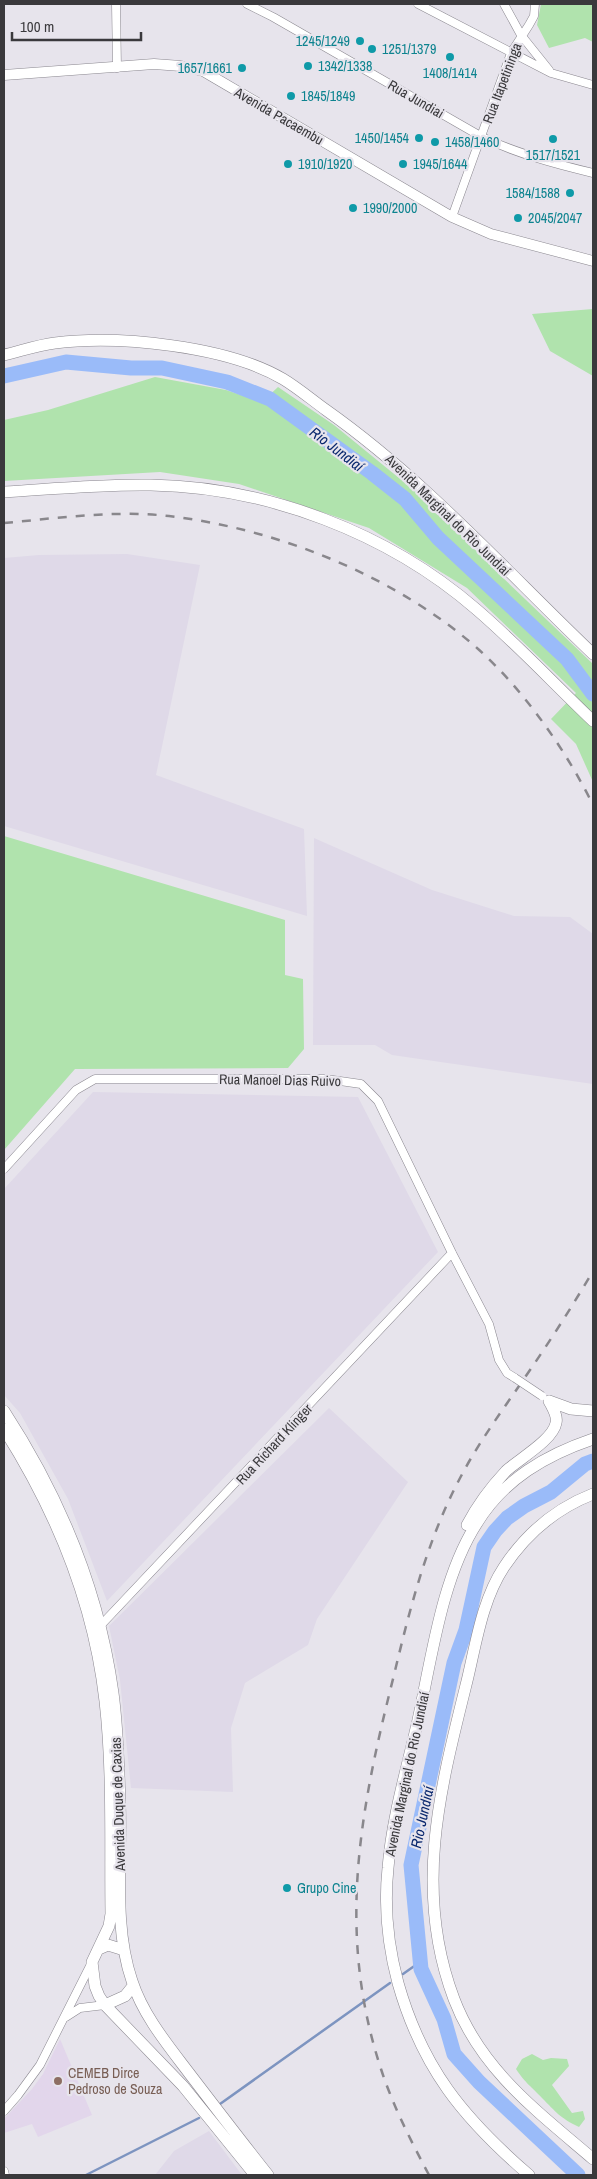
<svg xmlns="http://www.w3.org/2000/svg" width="597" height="2179" font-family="'Archivo Narrow',sans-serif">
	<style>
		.built { fill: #dfd9e8 }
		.education { fill: #e2d6eb }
		.green { fill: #b0e3ad }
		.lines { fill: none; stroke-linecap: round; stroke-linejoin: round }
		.stream { stroke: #7d94c0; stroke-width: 2.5 }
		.river { stroke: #9abbf9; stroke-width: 15 }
		.minor-casing { stroke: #8a878f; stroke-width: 9 }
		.secondary-casing { stroke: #8a878f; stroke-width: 11 }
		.primary-casing { stroke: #8a878f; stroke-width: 12 }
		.minor { stroke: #fff; stroke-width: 8 }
		.secondary { stroke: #fff; stroke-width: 10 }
		.primary { stroke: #fff; stroke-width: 11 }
		.rail { stroke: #89878c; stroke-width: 2.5; stroke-dasharray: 9 9; stroke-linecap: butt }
		.minor-bridge-casing { stroke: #8a878f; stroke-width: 9; stroke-linecap: butt }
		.minor-bridge { stroke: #fff; stroke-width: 8 }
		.culture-dot { fill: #0f9aa8; stroke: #e7e4ec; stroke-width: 2 }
		.education-dot { fill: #8d6e63; stroke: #e7e4ec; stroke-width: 2 }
		.labels { text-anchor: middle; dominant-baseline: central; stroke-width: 4.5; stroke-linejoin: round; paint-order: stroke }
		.culture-label { font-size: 14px; fill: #0d838f; stroke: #e7e4ec; text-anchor: start }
		.street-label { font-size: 14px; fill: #3a393c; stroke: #e7e4ec }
		.education-label { font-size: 14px; fill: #785e54; stroke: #e7e4ec; text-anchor: start }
		.water-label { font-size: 15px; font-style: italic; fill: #0a286e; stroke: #e7e4ec }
	</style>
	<rect width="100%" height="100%" fill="#e7e4ec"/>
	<!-- built -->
	<path class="built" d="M127,554L200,565L156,775L304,829L307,916L4,826V558L39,555Z
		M314,838L432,890L514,916L570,917L593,934V1084L392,1055L375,1045H313Z
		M93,1092L358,1097L438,1252L107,1601L68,1499L20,1413L4,1395V1189Z
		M329,1408L408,1482L317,1619L308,1645L245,1683L231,1728L233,1792L131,1788L120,1680L109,1626Z
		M209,2131L242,2175H155L174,2151Z"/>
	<!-- education -->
	<path class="education" d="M60,2039L92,2115L38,2137L32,2124L4,2133V2119L32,2089L43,2074Z"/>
	<!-- green -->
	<path class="green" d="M541,4H593V42L585,38L549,48L537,25Z
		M593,309V376L550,351L532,314Z
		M155,377L226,390L262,402L278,387L334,425L426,500L501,576L593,664V782L576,744L551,719L576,693L467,588L369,528L239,484L160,472L4,481V420L48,410Z
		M4,836L285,920V975L303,979L304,1049L288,1068L75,1069L4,1150Z
		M532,2054L543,2060L551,2058L567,2059L569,2066L552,2085L572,2113L583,2111L585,2119L579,2127C560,2118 556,2112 542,2098C531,2086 526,2084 516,2069L522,2059Z"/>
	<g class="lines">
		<!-- stream -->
		<path class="stream" d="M403,1974L420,1962
			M220,2104L390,1983
			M86,2175L199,2118"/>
		<!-- river -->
		<path class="river" d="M4,376L66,362L131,368H162L227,382L270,399L372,473L405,499L438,538L567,659L593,694
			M578,2175L479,2082L454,2054L444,2019L421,1969L411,1865L454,1663L466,1630L484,1547L495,1531L507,1518L524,1506L551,1492L585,1464L593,1461"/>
		<defs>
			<path id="minor" d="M116,4L117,68
				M247,4L273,17L482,137C518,154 555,164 593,173
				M418,4L551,73L593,85
				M504,4L521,35L549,70
				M452,217L511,53L529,25L534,16L535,4
				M4,1169L76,1090L95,1079H326L361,1084L378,1101L452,1253L489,1324L499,1360L507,1373L515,1378
				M97,1626L101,1625L452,1253
				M66,2017L80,2008L105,2005
				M4,2111L18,2095L40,2065L92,1962
				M4,2171L5,2175"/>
			<path id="secondary" d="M4,75L154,64L181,66L203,71L452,217L491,234L593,261"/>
			<path id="primary" d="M4,355C21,351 38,345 55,343C119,335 227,346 283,379C298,388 312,400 326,410C425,480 506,571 593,654
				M4,492C52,489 102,484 151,485C268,487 388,533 476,609C517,644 554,684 593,721
				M549,1401L571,1409L593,1411
				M4,1411C60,1497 99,1591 113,1693C118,1730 119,1769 120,1806C122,1863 113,1926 132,1981C143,2015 167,2044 189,2073C215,2107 241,2141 268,2175
				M4,1429C56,1511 94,1604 105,1701C113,1771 110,1844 111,1914L109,1926L92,1962L95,1986L99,1996L105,2005L183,2086L255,2175
				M593,1494C557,1508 526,1534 504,1567C482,1600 476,1644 467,1681C440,1789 413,1891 454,1999C481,2070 537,2111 593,2159
				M467,1525C477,1506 491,1487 506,1471C519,1459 553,1440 556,1423C558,1416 552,1407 549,1401
				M99,1949L108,1945L124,1950
				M105,2005L125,1996L133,1986
				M529,2175C463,2118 422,2068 398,1983C388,1946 384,1906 388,1868C392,1818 407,1768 418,1720C432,1656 442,1577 477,1523C504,1479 546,1455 593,1439"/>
		</defs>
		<!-- minor casing -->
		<use href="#minor" class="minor-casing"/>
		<!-- secondary casing -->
		<use href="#secondary" class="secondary-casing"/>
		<!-- primary casing -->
		<use href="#primary" class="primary-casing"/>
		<!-- minor -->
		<use href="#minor" class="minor"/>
		<!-- secondary -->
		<use href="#secondary" class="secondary"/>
		<!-- primary -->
		<use href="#primary" class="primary"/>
		<!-- rail -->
		<path class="rail" d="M4,523C59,518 114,510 169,516C278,529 395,576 477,648C523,689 566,750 593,805
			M429,2175C411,2141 393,2106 381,2069C336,1932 360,1810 394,1675C410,1608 427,1541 459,1480C479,1441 505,1407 530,1370C552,1338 573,1305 593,1271"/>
		<defs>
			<path id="minor-bridge" d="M515,1378L542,1396"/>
		</defs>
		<!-- minor-bridge casing -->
		<use href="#minor-bridge" class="minor-bridge-casing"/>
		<!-- minor-bridge -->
		<use href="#minor-bridge" class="minor-bridge"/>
	</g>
	<!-- markers -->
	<g class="culture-dot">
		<circle cx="360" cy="41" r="5"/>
		<circle cx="372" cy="49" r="5"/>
		<circle cx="450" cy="57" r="5"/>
		<circle cx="308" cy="66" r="5"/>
		<circle cx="242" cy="68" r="5"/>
		<circle cx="291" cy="96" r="5"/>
		<circle cx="419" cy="138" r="5"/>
		<circle cx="553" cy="139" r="5"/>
		<circle cx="435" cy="142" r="5"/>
		<circle cx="288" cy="164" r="5"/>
		<circle cx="403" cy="164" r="5"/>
		<circle cx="570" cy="193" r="5"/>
		<circle cx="353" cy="208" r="5"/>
		<circle cx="518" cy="218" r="5"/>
		<circle cx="287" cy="1888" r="5"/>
	</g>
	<circle class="education-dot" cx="58" cy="2081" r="5"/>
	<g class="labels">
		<!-- culture labels -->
		<g class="culture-label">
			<text x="350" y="41" text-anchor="end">1245/1249</text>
			<text x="382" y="49">1251/1379</text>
			<text x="318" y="66">1342/1338</text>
			<text x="232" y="68" text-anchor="end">1657/1661</text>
			<text x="450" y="73" text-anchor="middle">1408/1414</text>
			<text x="301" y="96">1845/1849</text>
			<text x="409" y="138" text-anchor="end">1450/1454</text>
			<text x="445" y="142">1458/1460</text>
			<text x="553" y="155" text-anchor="middle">1517/1521</text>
			<text x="298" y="164">1910/1920</text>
			<text x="413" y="164">1945/1644</text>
			<text x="560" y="193" text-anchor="end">1584/1588</text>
			<text x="363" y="208">1990/2000</text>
			<text x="528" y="218">2045/2047</text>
			<text x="297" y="1888">Grupo Cine</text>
		</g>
		<!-- street labels -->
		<g class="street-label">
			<text transform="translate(502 83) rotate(-69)">Rua Itapetininga</text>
			<text transform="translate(416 99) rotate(30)">Rua Jundiai</text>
			<text transform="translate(279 116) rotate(30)">Avenida Pacaembu</text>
			<text transform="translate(448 515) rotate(44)">Avenida Marginal do Rio Jundiaí</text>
			<text transform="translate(280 1080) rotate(1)">Rua Manoel Dias Ruivo</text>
			<text transform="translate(274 1444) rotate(-47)">Rua Richard Klinger</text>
			<text transform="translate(407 1774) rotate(-78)">Avenida Marginal do Rio Jundiaí</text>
			<text transform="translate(118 1804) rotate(-92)">Avenida Duque de Caxias</text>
		</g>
		<!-- education labels -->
		<g class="education-label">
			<text x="68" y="2073">CEMEB Dirce<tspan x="68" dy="16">Pedroso de Souza</tspan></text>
		</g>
		<!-- water labels -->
		<g class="water-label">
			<text transform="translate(337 449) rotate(37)">Rio Jundiaí</text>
			<text transform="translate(422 1817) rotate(-78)">Rio Jundiaí</text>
		</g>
	</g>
	<!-- border -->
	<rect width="597" height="2179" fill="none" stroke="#3a393c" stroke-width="10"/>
	<!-- scale -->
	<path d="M12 32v8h129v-8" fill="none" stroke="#3a393c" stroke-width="2.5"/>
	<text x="20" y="32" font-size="15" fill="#3a393c" stroke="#e7e4ec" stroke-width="4" paint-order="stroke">100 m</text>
</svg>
